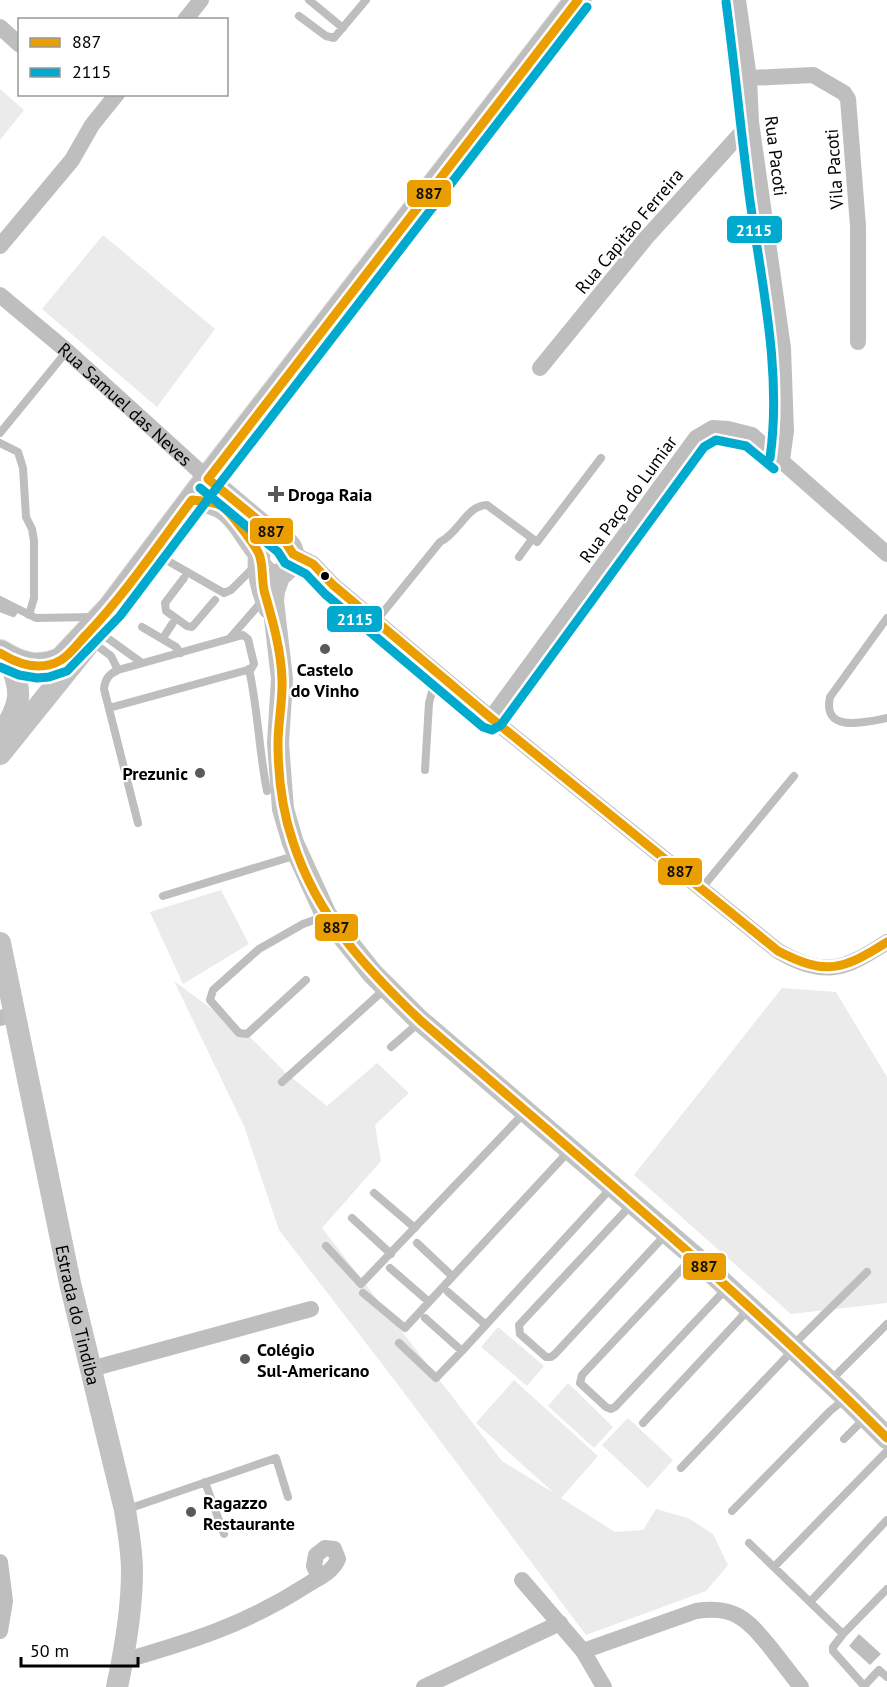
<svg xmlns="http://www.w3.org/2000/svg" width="887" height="1687" font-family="'PT Sans',sans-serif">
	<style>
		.green { fill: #ebebeb }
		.water { fill: #bdbdbd }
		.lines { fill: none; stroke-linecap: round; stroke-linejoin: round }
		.primary-casing { stroke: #dbdbdb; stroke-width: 28 }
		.lane { stroke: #bebebe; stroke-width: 8 }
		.street { stroke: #bebebe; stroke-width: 16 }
		.secondary { stroke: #c2c2c2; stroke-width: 22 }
		.primary { stroke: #bebebe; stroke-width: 26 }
		.bus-1-casing { stroke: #fff; stroke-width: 14 }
		.bus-2-casing { stroke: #fff; stroke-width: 14 }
		.bus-1 { stroke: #eb9e00; stroke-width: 9 }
		.bus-2 { stroke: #00a9ce; stroke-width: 9 }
		.poi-dot { fill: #595959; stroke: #fff; stroke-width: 2 }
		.bus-dot { fill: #000; stroke: #fff; stroke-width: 2 }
		.labels { text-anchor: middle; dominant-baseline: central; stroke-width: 4.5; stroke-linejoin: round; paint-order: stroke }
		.street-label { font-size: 18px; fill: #000; stroke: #fff }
		.poi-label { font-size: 18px; font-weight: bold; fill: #000; stroke: #fff; text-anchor: start }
		.line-badge { stroke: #fff; stroke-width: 2 }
		.badge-label { font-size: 16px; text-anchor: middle; font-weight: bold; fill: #fff }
		.pale-badge-label { font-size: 16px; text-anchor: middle; font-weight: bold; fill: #111 }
	</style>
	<rect width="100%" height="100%" fill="#fff"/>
	<!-- green -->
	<path class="green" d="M0,89L24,110L0,140Z
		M103,235L215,329L157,407L42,309Z
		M221,890L249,944L183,984L150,912Z
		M174,981L251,1038L286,1073L327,1106L377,1063L409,1093L375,1125L381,1161L322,1228L502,1461L554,1493L476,1423L514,1380L598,1456L561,1498L615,1532L643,1530L656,1509L688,1518L713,1534L728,1565L706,1591L586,1635L399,1386L279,1230L244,1126Z
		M782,988L836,992L887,1077V1303L791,1314L634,1175Z
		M498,1327L544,1366L527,1386L481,1347Z
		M568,1383L613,1427L594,1448L548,1406Z
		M628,1418L673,1460L648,1488L602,1445Z"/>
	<!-- water -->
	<path class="water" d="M859,1634L881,1654L870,1665L849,1646Z"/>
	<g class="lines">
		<defs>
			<path id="primary" d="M0,653C20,666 40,671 62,660L111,608L208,479L578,0"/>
		</defs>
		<!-- primary casing -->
		<use href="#primary" class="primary-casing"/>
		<!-- lane -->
		<path class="lane" d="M309,0L343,28
			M299,16L326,36L334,38L366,0
			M0,433L67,351
			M0,443L18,452L23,468L26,517L32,529L34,541V598L29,615
			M154,553L224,593L231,590L255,566
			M519,557L532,539
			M184,578L165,603L166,611L187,626L192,627L215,600
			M0,600L36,618L94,617
			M0,608L13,613L15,608
			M887,618L830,697C822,734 866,722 887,718
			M376,621L440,542C459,533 467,505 487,505L537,542L601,458
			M102,627L106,637L142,663
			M142,627L176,647L181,653
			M163,638L176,618
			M230,638L263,600
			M91,641L111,656L118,670L243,635L248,639L254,664L251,669L109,708
			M249,669C258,710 259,751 267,791
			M118,670C109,674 105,679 104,689L138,823
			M425,770L429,703L437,673
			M701,889L794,776
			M163,896L297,855
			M306,980L247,1034L239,1033L210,1000L213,990L259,949L303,924L325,916
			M391,1047L421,1021
			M282,1082L386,988
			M374,1193L415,1228
			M631,1205L519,1325L520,1334L546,1357H551L555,1354L667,1233
			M352,1218L391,1254
			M417,1243L452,1276
			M326,1246L361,1284L524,1113
			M694,1256L582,1375L580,1383L606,1407L611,1409L615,1407L726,1289
			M390,1268L429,1302L569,1151
			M448,1292L486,1325
			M363,1293L405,1328L429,1302
			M425,1318L462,1351L612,1187
			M399,1343L436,1378L462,1351
			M792,1346L867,1272
			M830,1381L887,1324
			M643,1423L749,1309
			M844,1439L865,1418
			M681,1468L794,1349
			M205,1482L224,1534
			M125,1510L276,1458L288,1497
			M732,1511L830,1411L846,1398
			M749,1543L843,1634L887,1589
			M774,1567L887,1451
			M810,1602L887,1520
			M843,1634L833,1647V1651L865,1687
			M864,1686L879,1670L887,1677"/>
		<!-- street -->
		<g class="street">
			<path d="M738,0L749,78L751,122L783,348L786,431L782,460"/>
			<path d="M185,20L201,0"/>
			<path d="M0,27L20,45"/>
			<path d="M749,78L813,75L844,93L848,99L858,226V342"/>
			<path d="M0,246L72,160L92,125L117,94"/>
			<path id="s1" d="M0,295L67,351L208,479"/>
			<path d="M540,368L646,238L751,122"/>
			<path d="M293,554L313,564L333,585L491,718L778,951C825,978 844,970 887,942"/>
			<path d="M491,718L696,438L713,428L728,429L752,435L887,554"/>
			<path d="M0,1018L15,1015"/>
			<path d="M91,1369L311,1309"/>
			<path d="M0,1562L5,1601L0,1631"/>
			<path d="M522,1580L583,1651L604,1687"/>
			<path d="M583,1651L696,1611C734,1605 747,1619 770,1647C780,1660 791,1674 801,1687"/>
			<path d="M123,1661C192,1641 245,1625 307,1585C318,1578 333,1572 338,1559L334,1549L325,1548L316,1555L314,1566L319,1577"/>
			<path d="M424,1687L560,1623"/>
		</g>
		<!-- secondary -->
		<g class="secondary">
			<path d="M208,479L279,539"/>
			<path d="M192,500C233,503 236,525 259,554"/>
			<path d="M260,564C282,599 314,539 273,539L261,548C255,566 262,591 269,608"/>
			<path d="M280,574L274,591L273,601L282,679L278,743L283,809L293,843L326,915L372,973L417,1018L694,1256L847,1398L887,1438"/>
			<path d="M0,739C19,703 25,698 9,659"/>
			<path d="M0,754L87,646"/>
			<path id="s2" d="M0,943L70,1283L125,1510C128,1530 132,1550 132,1571C132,1609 125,1650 117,1687"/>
		</g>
		<!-- primary -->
		<use href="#primary" class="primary"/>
		<defs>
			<path id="bus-1" d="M578,0L208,479L286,543L293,554L313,564L333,585L491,718L778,951C826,976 843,970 887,942
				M0,653C18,664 41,672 61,660C70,655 79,642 87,634C126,593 158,545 192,500C202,501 215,501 223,507C231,513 255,545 259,554C264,566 261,582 265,594C273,622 281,650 282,679C283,700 278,722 278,743C278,776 282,810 293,842C317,916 365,968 421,1021C579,1157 740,1291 887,1438"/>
			<path id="bus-2" d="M726,2C735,68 741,134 750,201C762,285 782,373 770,458
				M200,488L278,552L285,563L306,574L325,594L483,727L492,730L501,725L704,447L716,440L746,446L774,469
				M0,667L19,675L37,678L49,677L67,671L120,616L218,486L587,7"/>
		</defs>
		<!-- bus-1 casing -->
		<use href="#bus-1" class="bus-1-casing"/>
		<!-- bus-2 casing -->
		<use href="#bus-2" class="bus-2-casing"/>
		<!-- bus-1 -->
		<use href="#bus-1" class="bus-1"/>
		<!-- bus-2 -->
		<use href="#bus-2" class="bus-2"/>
	</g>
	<!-- markers -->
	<g class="poi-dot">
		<path d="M273 485h6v6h6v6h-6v6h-6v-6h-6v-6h6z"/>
		<circle cx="325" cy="649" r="6"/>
		<circle cx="200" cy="773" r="6"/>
		<circle cx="245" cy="1359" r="6"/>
		<circle cx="191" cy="1512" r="6"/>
	</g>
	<circle class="bus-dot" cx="325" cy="576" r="5"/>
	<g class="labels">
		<!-- street labels -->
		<g class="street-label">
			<text transform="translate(776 156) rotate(83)">Rua Pacoti</text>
			<text transform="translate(834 169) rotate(-94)">Vila Pacoti</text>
			<text transform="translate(629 231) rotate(-50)">Rua Capitão Ferreira</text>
			<text stroke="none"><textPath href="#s1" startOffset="166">Rua Samuel das Neves</textPath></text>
			<text transform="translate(628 499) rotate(-54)">Rua Paço do Lumiar</text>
			<text stroke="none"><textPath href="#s2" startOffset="380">Estrada do Tindiba</textPath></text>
		</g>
		<!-- poi labels -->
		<g class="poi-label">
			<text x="288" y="494">Droga Raia</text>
			<text x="325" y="669" text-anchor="middle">Castelo<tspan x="325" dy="21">do Vinho</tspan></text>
			<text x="188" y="773" text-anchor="end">Prezunic</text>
			<text x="257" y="1349">Colégio<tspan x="257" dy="21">Sul-Americano</tspan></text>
			<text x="203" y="1502">Ragazzo<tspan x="203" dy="21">Restaurante</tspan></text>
		</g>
	</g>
	<g class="line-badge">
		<rect x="406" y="179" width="46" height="29" rx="6" fill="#eb9e00"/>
		<rect x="726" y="215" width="57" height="29" rx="6" fill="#00a9ce"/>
		<rect x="249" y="517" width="45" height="28" rx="6" fill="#eb9e00"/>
		<rect x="326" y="605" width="57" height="28" rx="6" fill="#00a9ce"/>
		<rect x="657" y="857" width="46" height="29" rx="6" fill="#eb9e00"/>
		<rect x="314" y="913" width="45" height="29" rx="6" fill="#eb9e00"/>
		<rect x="682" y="1252" width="45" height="29" rx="6" fill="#eb9e00"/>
	</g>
	<g class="badge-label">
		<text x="754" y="236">2115</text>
		<text x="355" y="625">2115</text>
	</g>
	<g class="pale-badge-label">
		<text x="429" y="199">887</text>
		<text x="271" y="537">887</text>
		<text x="680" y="877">887</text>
		<text x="336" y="933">887</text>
		<text x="704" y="1272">887</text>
	</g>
	<!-- legend -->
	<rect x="18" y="18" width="210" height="78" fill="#ffffff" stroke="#999999" stroke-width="1.5"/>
	<rect x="30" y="38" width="30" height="9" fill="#eb9e00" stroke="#999999" stroke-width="1.5"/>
	<text x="72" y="48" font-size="18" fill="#000000">887</text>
	<rect x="30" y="68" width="30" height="9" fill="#00a9ce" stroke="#999999" stroke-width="1.5"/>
	<text x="72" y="78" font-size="18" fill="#000000">2115</text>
	<!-- scale -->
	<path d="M21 1657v9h117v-9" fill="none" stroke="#000000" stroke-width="3"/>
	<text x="30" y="1657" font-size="18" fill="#000000" stroke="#ffffff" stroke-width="4.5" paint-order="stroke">50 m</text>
</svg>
